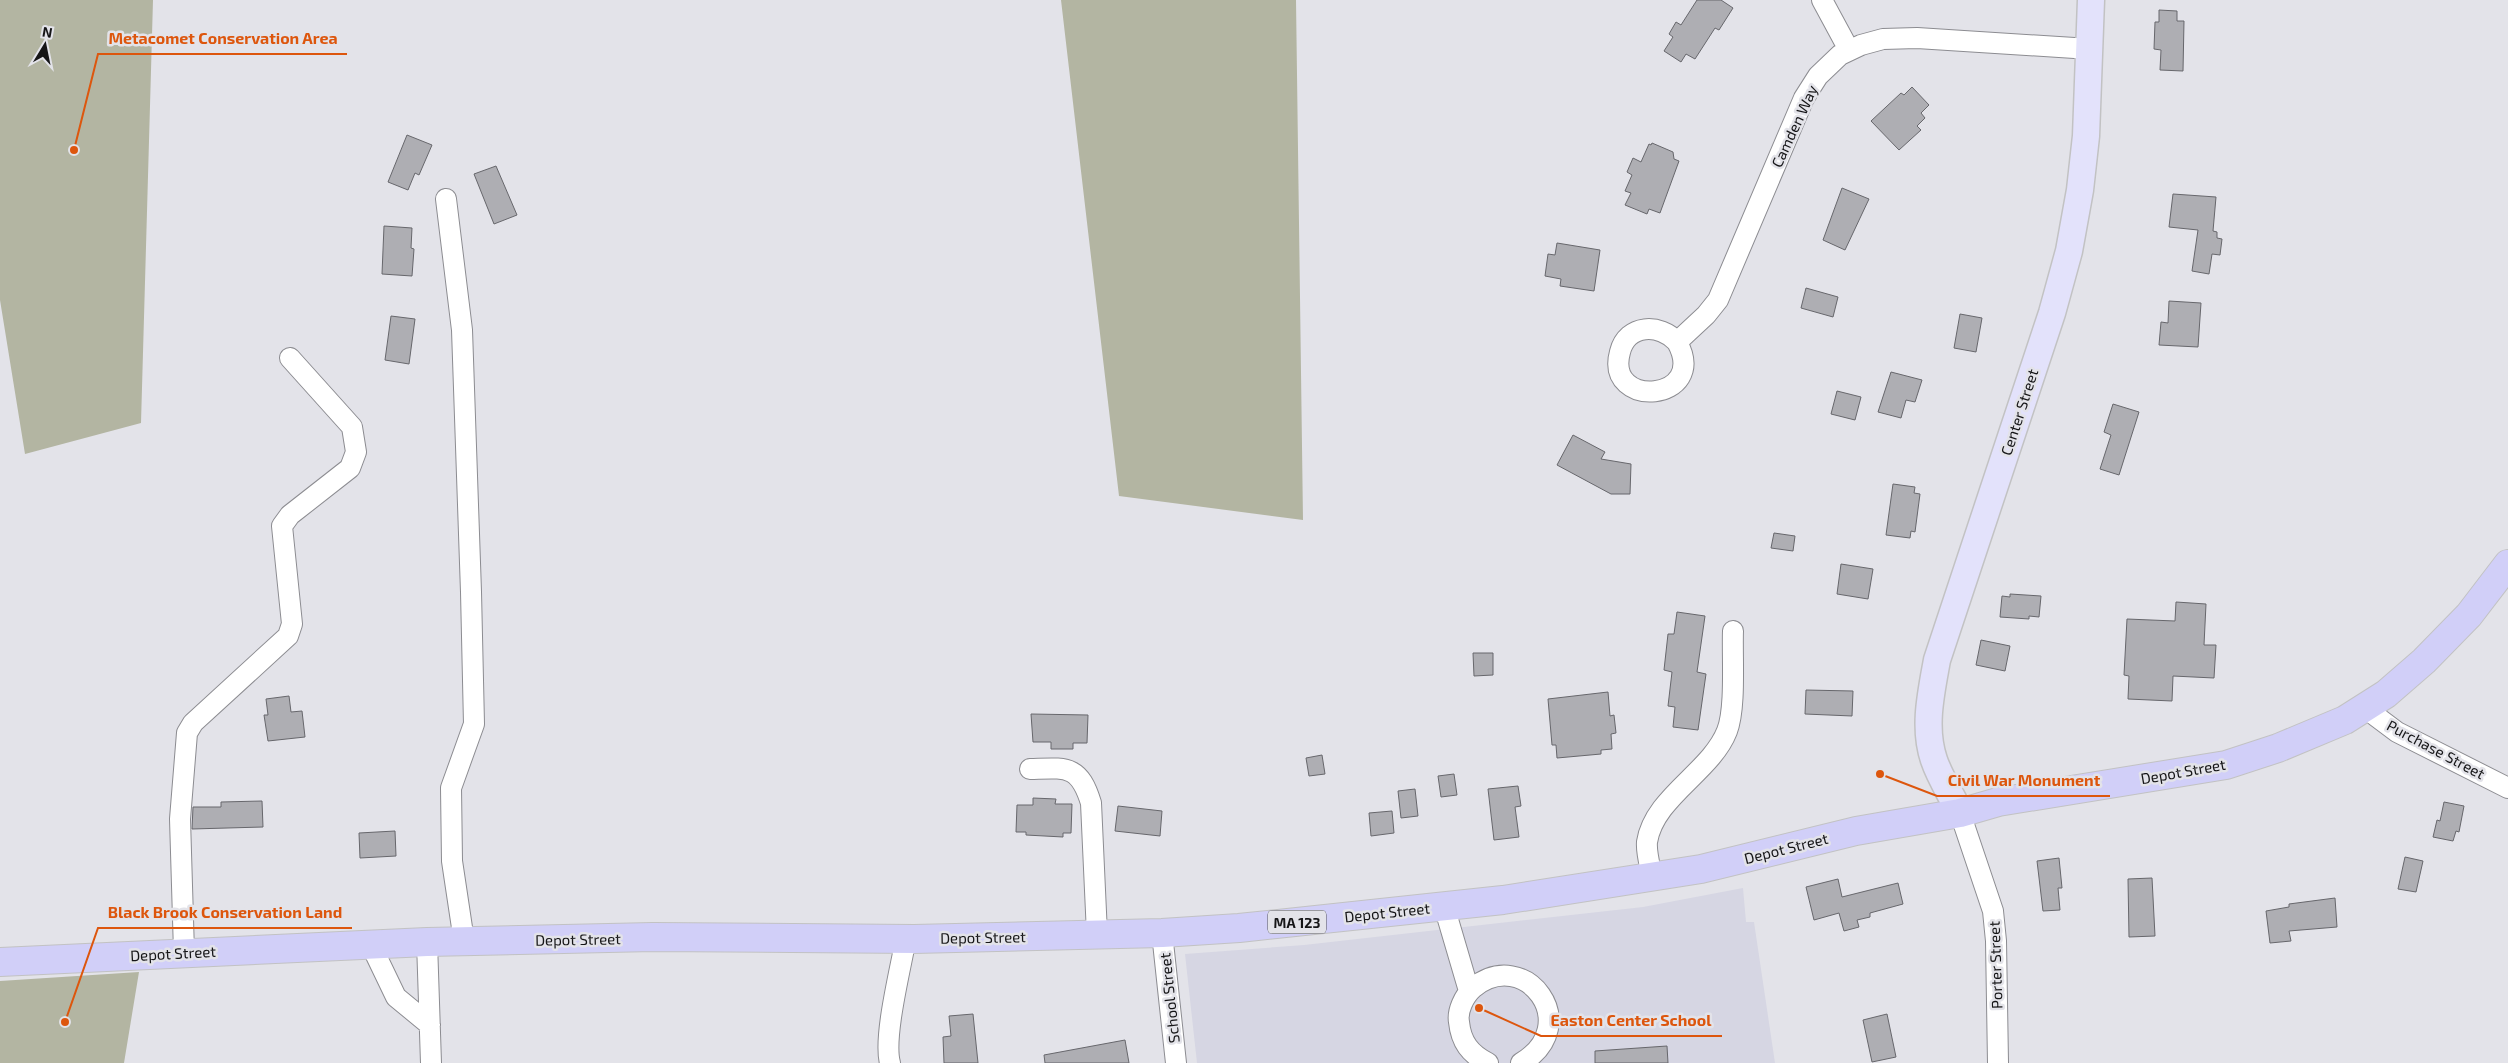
<svg xmlns="http://www.w3.org/2000/svg" width="2508" height="1063" font-family="'Exo 2',sans-serif">
	<style>
		.built { fill: #d6d6e3 }
		.green { fill: #b3b5a2 }
		.building { fill: #aeaeb3; stroke: #67676c }
		.lines { fill: none; stroke-linecap: round; stroke-linejoin: round }
		.minor-casing { stroke: #8c8c91; stroke-width: 22 }
		.major-casing { stroke: #c2c2c3; stroke-width: 29 }
		.highway-casing { stroke: #c2c2c3; stroke-width: 30 }
		.minor { stroke: #fff; stroke-width: 20 }
		.major { stroke: #e3e2fb; stroke-width: 26 }
		.highway { stroke: #d1cff8; stroke-width: 28 }
		.labels { text-anchor: middle; dominant-baseline: central; stroke-width: 5; stroke-linejoin: round; paint-order: stroke }
		.shield { fill: #e3e3e9; stroke: #535356; stroke-width: 1 }
		.shield-label { font-size: 14px; font-weight: bold; fill: #151517 }
		.street-label { font-size: 15px; fill: #151517; stroke: #e3e3e9 }
		.leader { fill: none; stroke: #dd560d; stroke-width: 2 }
		.callout-dot { fill: #dd560d; stroke: #e3e3e9; stroke-width: 2 }
		.callout-label { font-size: 16px; text-anchor: middle; font-weight: bold; fill: #dd560d; stroke: #e3e3e9; stroke-width: 5; stroke-linejoin: round; paint-order: stroke }
	</style>
	<rect width="100%" height="100%" fill="#e3e3e9"/>
	<!-- built -->
	<path class="built" d="M1743,888L1746,922H1754L1775,1063H1197L1185,954L1304,945L1643,907Z"/>
	<!-- green -->
	<path class="green" d="M0,0H153L141,423L25,454L0,300Z
		M1061,0H1296L1303,520L1119,496Z
		M139,972L124,1063H0V981Z"/>
	<!-- building -->
	<path class="building" d="M1697,0H1721L1733,8L1719,30L1715,28L1695,59L1686,54L1681,62L1664,51L1673,37L1669,34L1676,22L1681,25Z
		M2159,10L2177,11V21H2184L2183,71L2160,70L2161,50L2154,49L2155,22H2159Z
		M1912,87L1929,105L1921,113L1925,118L1917,126L1921,130L1899,150L1871,121L1901,93L1904,95Z
		M407,135L432,145L419,175L415,173L408,190L388,182Z
		M1652,143L1673,152L1674,159L1679,161L1660,213L1649,209L1647,214L1625,205L1631,193L1625,191L1632,175L1627,172L1633,158L1641,162L1649,144L1651,145Z
		M496,166L517,215L494,224L474,174Z
		M1842,188L1869,199L1845,250L1823,240Z
		M2173,194L2216,197L2213,231L2217,232V238L2222,239L2220,255L2212,254L2209,274L2192,271L2198,230L2169,227Z
		M384,226L412,228L411,248L414,249L412,276L382,274Z
		M1557,243L1600,250L1594,291L1560,286L1561,279L1545,276L1548,254L1555,255Z
		M1806,288L1838,297L1833,317L1801,308Z
		M2169,301L2201,303L2198,347L2159,345L2161,322L2168,323Z
		M1960,314L1982,318L1976,352L1954,348Z
		M391,316L415,319L409,364L385,360Z
		M1891,372L1922,380L1915,402L1906,400L1901,418L1878,412Z
		M1837,391L1861,397L1855,420L1831,414Z
		M2113,404L2139,412L2119,475L2100,469L2111,435L2104,432Z
		M1573,435L1605,452L1601,459L1631,464L1630,494H1611L1557,465Z
		M1893,484L1915,487L1914,493L1920,494L1915,532L1911,531L1910,538L1886,535Z
		M1774,533L1795,536L1793,551L1771,548Z
		M1841,564L1873,569L1868,599L1837,594Z
		M2010,594L2041,596L2039,617L2029,616V619L2000,617L2002,596L2010,597Z
		M2176,602L2206,604L2204,645H2216L2214,678L2173,676L2172,701L2128,699L2129,676L2124,675L2127,619L2175,621Z
		M1677,612L1705,616L1697,672L1706,674L1698,730L1673,727L1675,707L1668,706L1672,672L1664,670L1668,634H1674Z
		M1981,640L2010,646L2005,671L1976,665Z
		M1473,653H1493V675L1474,676Z
		M1806,690L1853,691L1852,716L1805,714Z
		M1608,692L1610,716L1614,715L1616,733L1611,734L1612,749L1601,750V754L1557,758L1556,745H1552L1548,699Z
		M289,696L291,712L302,711L305,737L268,741L264,715H268L266,699Z
		M1031,714L1088,715L1087,743H1073V749H1051V742H1033Z
		M1322,755L1325,774L1309,776L1306,758Z
		M1454,774L1457,795L1441,797L1438,776Z
		M1518,786L1521,806L1515,807L1519,837L1494,840L1488,789Z
		M1415,789L1418,816L1401,818L1398,791Z
		M1033,798L1056,799L1055,804H1072L1071,833H1063V837L1026,835V832H1016L1017,805H1033Z
		M262,801L263,827L192,829L193,807H221V802Z
		M2444,802L2464,806L2459,832L2456,831L2453,841L2433,837L2437,820L2440,821Z
		M1118,806L1162,811L1160,836L1115,831Z
		M1392,811L1394,833L1371,836L1369,813Z
		M395,831L396,856L360,858L359,833Z
		M2405,857L2423,861L2416,892L2398,889Z
		M2059,858L2062,888H2058L2060,910L2043,911L2037,861Z
		M2152,878L2155,936L2129,937L2128,879Z
		M1838,879L1842,897L1898,883L1903,904L1870,913V917L1857,920L1859,927L1844,931L1839,913L1814,920L1806,887Z
		M2335,898L2337,927L2289,931L2291,941L2270,943L2266,911L2289,907V904Z
		M973,1014L978,1063H944L943,1037L951,1036L949,1016Z
		M1887,1014L1896,1057L1872,1062L1863,1020Z
		M1125,1040L1129,1063H1045L1044,1055Z
		M1667,1046L1668,1063H1595V1051Z"/>
	<g class="lines">
		<defs>
			<path id="minor" d="M1822,0L1849,50
				M446,199L462,330L471,592L474,724L451,788L452,861L464,941
				M1677,342C1710,402 1604,410 1620,352C1627,324 1660,323 1677,342L1706,315L1718,300L1804,98L1818,76L1840,55L1861,45L1883,39L1917,38L2090,49
				M2365,708L2397,732L2508,788
				M1030,769C1066,768 1079,764 1091,803L1097,934
				M1960,813L1993,911L1996,941L1998,1063
				M1652,876C1650,866 1646,852 1647,842C1654,797 1711,772 1727,731C1736,708 1732,657 1733,631
				M1444,906L1469,991
				M1162,933L1176,1063
				M427,942L431,1063
				M371,945L396,997L430,1025
				M184,952L180,819L187,733L193,723L288,636L292,624L282,526L290,515L350,468L356,452L352,427L290,358
				M890,1063C883,1037 901,967 906,938
				M1488,1063C1470,1054 1461,1042 1459,1022C1457,1011 1464,996 1473,988C1525,945 1585,1025 1521,1063"/>
			<path id="major" d="M1960,813C1952,796 1940,778 1934,760C1923,728 1931,693 1937,660L2052,313L2069,251L2080,190L2086,136L2091,0"/>
			<path id="highway" d="M0,962L427,942L653,937L914,939L1162,933L1239,928L1503,900L1701,869L1856,831L1960,813L1998,802L2226,765L2278,748L2345,720L2386,694L2424,661L2469,615L2508,564"/>
		</defs>
		<!-- minor casing -->
		<use href="#minor" class="minor-casing"/>
		<!-- major casing -->
		<use href="#major" class="major-casing"/>
		<!-- highway casing -->
		<use href="#highway" class="highway-casing"/>
		<!-- minor -->
		<use href="#minor" class="minor"/>
		<!-- major -->
		<use href="#major" class="major"/>
		<!-- highway -->
		<use href="#highway" class="highway"/>
	</g>
	<g class="labels">
		<!-- shield labels -->
		<rect class="shield" x="1268" y="910.5" width="58" height="23" rx="4"/>
		<g class="shield-label">
			<text x="1297" y="922">MA 123</text>
		</g>
		<!-- street labels -->
		<g class="street-label">
			<text transform="translate(1794 126) rotate(-65)">Camden Way</text>
			<text transform="translate(2019 412) rotate(-72)">Center Street</text>
			<text transform="translate(2436 749) rotate(28)">Purchase Street</text>
			<text transform="translate(2183 771) rotate(-10)">Depot Street</text>
			<text transform="translate(1786 848) rotate(-14)">Depot Street</text>
			<text transform="translate(1387 912) rotate(-6)">Depot Street</text>
			<text transform="translate(983 937) rotate(-1)">Depot Street</text>
			<text transform="translate(578 939) rotate(-1)">Depot Street</text>
			<text transform="translate(173 953) rotate(-3)">Depot Street</text>
			<text transform="translate(1995 965) rotate(-92)">Porter Street</text>
			<text transform="translate(1169 998) rotate(-96)">School Street</text>
		</g>
	</g>
	<!-- callouts -->
	<path class="leader" d="M74 150L98 54H347M1880 774L1937 796H2110M65 1022L98 928H352M1479 1008L1541 1036H1722"/>
	<g class="callout-dot">
		<circle cx="74" cy="150" r="5"/>
		<circle cx="1880" cy="774" r="5"/>
		<circle cx="65" cy="1022" r="5"/>
		<circle cx="1479" cy="1008" r="5"/>
	</g>
	<g class="callout-label">
		<text x="223" y="44">Metacomet Conservation Area</text>
		<text x="2024" y="786">Civil War Monument</text>
		<text x="225" y="918">Black Brook Conservation Land</text>
		<text x="1631" y="1026">Easton Center School</text>
	</g>
	<!-- north arrow -->
	<g transform="translate(45 45) rotate(10)" stroke="#e3e3e9" stroke-width="4" paint-order="stroke">
	<path d="M0-4L9 19L0 12L-9 19Z" fill="#151517"/>
	<text y="-8" font-size="14" font-weight="bold" text-anchor="middle" fill="#151517">N</text>
	</g>
</svg>
